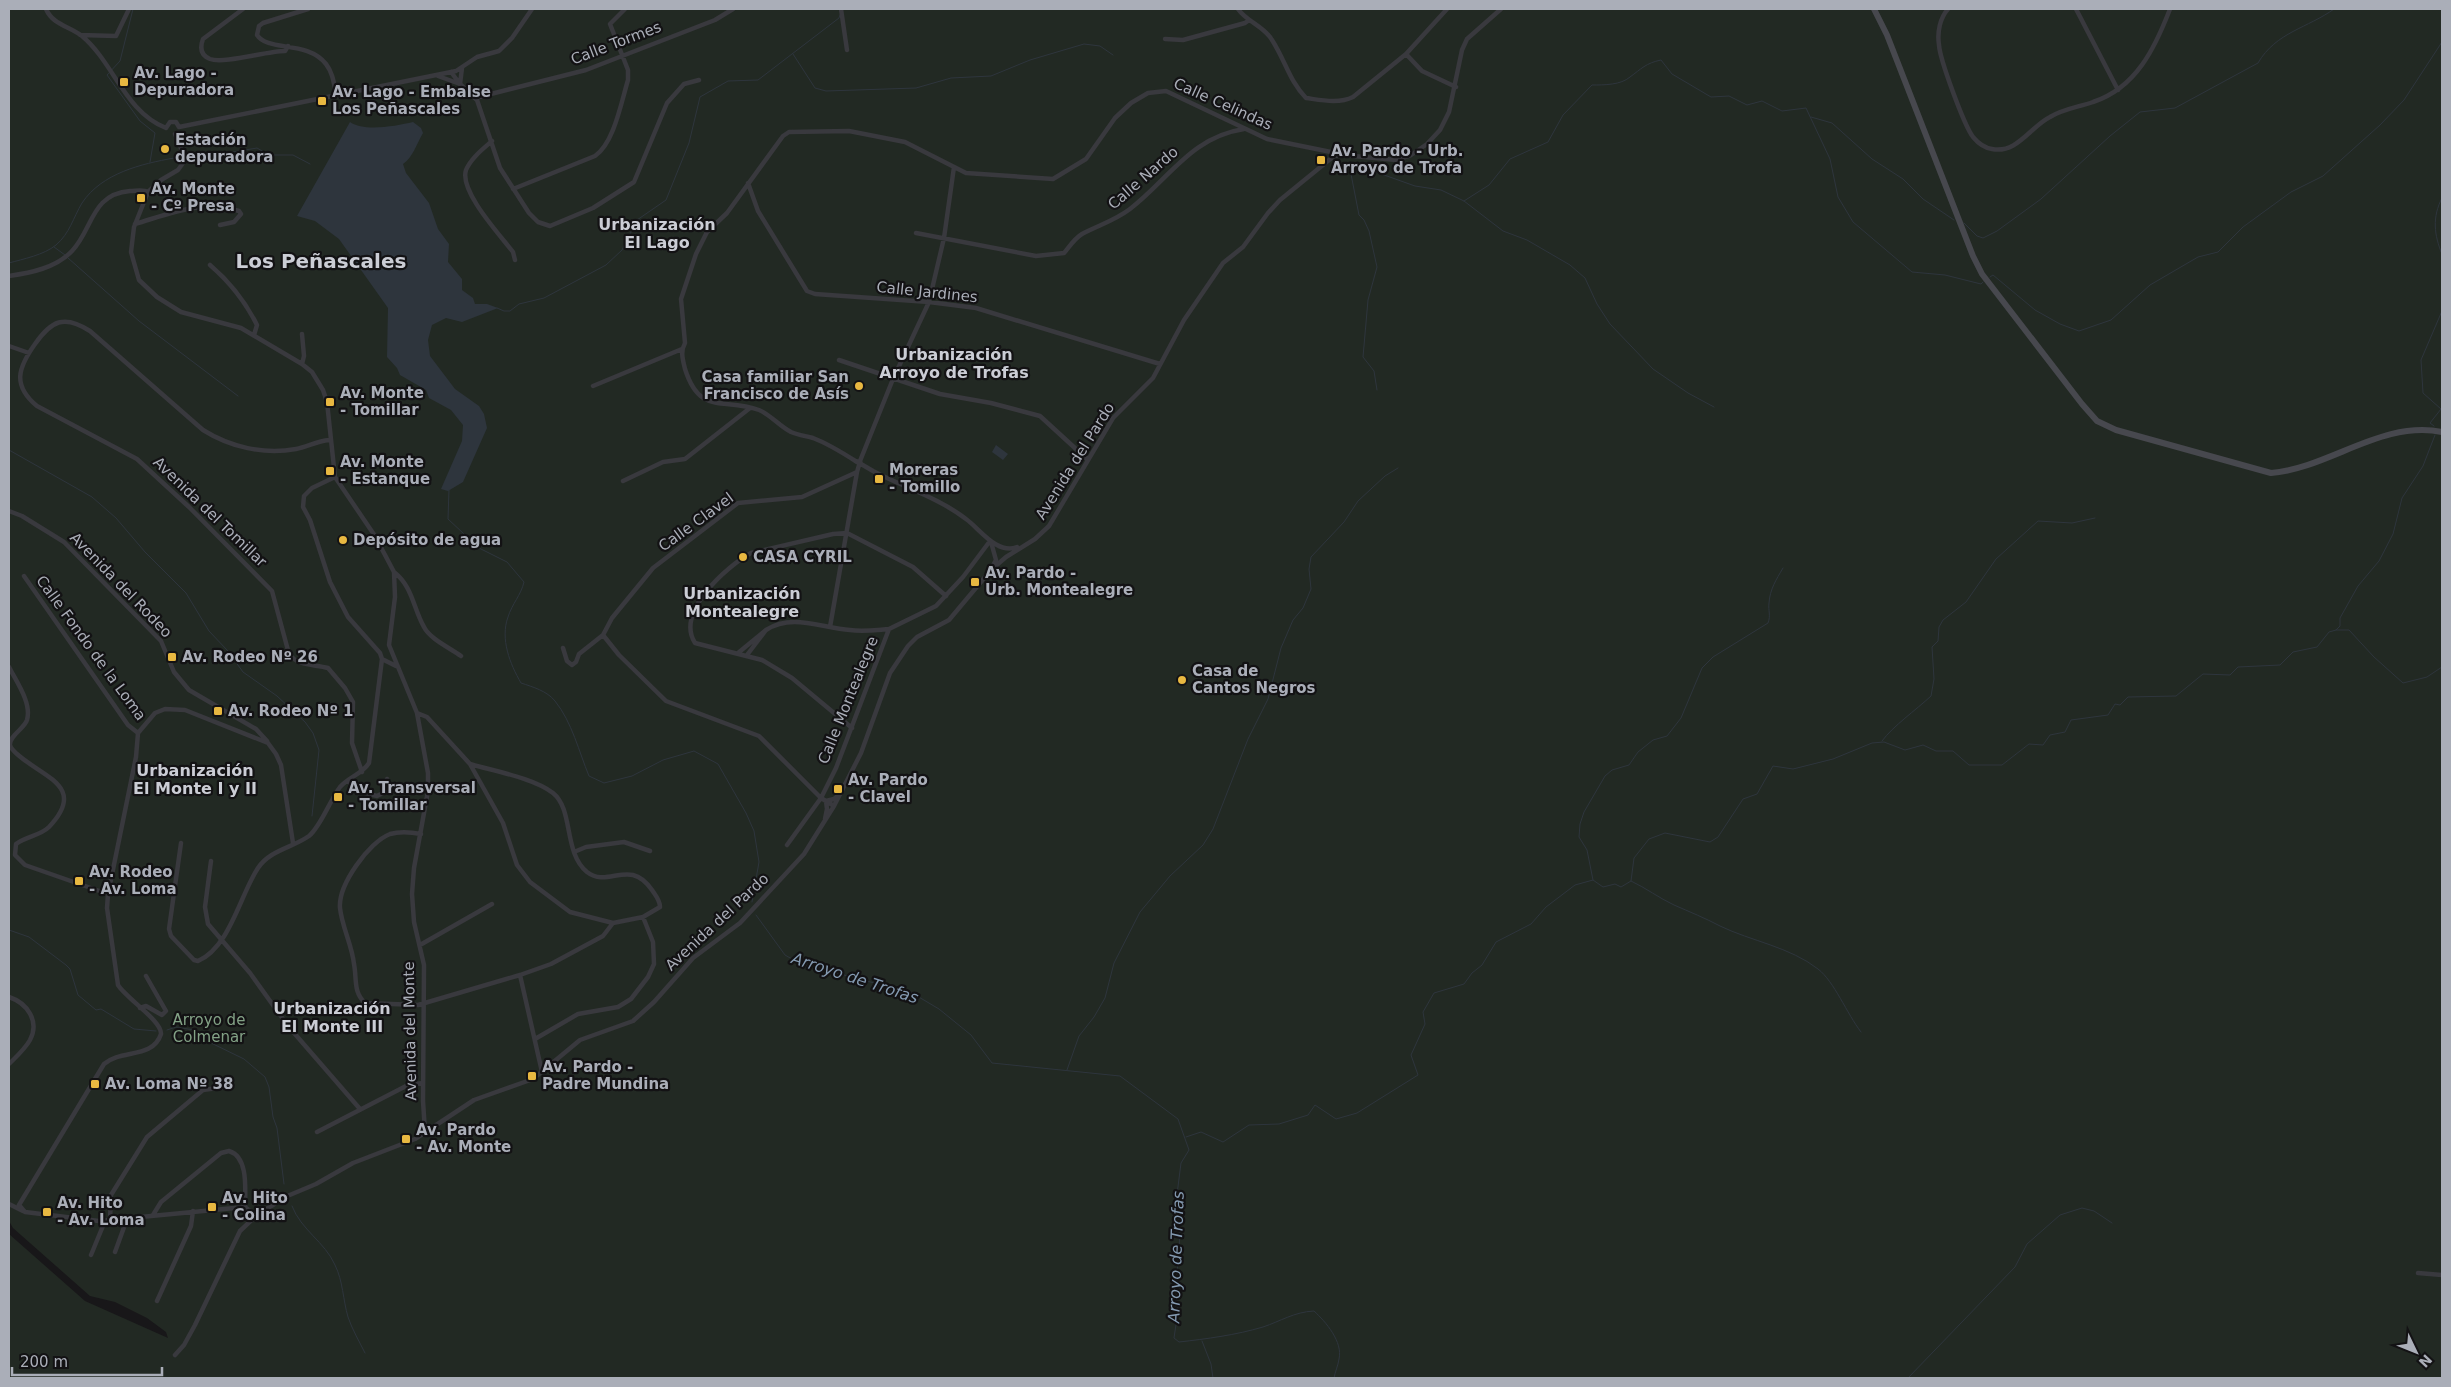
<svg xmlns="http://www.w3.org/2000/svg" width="2451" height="1387" font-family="'DejaVu Sans',sans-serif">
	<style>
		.green { fill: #222923 }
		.water { fill: #2e353d }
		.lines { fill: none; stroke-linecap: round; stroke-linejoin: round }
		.stream { stroke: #2e353d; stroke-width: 1 }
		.minor { stroke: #39393e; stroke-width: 4.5 }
		.secondary { stroke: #47484e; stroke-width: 6 }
		.poi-dot { fill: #e8b841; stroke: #131214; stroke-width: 2 }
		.labels { text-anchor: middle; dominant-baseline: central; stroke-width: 4.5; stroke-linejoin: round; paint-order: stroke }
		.street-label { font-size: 15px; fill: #aaaeb8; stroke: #131214 }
		.poi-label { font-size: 15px; font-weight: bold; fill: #aaaeb8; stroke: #131214; text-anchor: start }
		.park-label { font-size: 15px; fill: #83a286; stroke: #131214 }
		.neighbourhood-label { font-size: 16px; font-weight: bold; fill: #cbcdd5; stroke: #131214 }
		.water-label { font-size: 16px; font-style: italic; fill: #849ab1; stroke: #131214 }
		.district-label { font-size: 20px; font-weight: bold; fill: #cbcdd5; stroke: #131214 }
	</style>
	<rect width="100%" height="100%" fill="#181719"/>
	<!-- green -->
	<path class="green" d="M9,9H2442V1378H9V1234L85,1301L168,1338L166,1332L147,1318L115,1302L90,1296L13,1228L9,1221Z"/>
	<!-- water -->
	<path class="water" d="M350,122C364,132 396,126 413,122L421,128L423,133C416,145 413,157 403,164L406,173L429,203L438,229L449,244L448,262L462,279V290L473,298L475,304H487L498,308L462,322L446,318L432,325L428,340L430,356L455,389L479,406L484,414L487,428L463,482L448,491L441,489L462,441L463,425L451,410L429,398L426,390L400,375L397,368L387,357L388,308L339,239L315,221L297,216Z
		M996,445L1008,454L1003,460L992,452Z"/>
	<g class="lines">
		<!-- stream -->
		<path class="stream" d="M133,9L120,61L107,75L140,121L155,133L150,162
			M793,54L815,88L826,91L916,88L951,78L991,76L1030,60L1084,44L1100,46L1113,55
			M1811,117L1832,123L1872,159L1903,179L1923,199L1954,220
			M194,158L199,159L215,152H233L257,148L269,155H293L310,164
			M1339,168L1370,170L1415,186L1441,190L1464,201L1503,231L1527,240L1570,265L1585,278L1597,304L1610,324L1653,369L1688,393L1714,407
			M1350,169L1359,215L1364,220L1369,231L1377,267L1368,300L1363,357L1374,371L1377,390
			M2442,198C2432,217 2434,235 2442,254
			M1464,201L1489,185L1510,159L1548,142L1563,115L1592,85C1604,85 1621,85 1630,77C1641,69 1646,63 1661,60L1672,74L1711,97L1729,96L1747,105L1762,101L1782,111L1806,108L1830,159L1838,197L1853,222L1912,272L1945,275L1981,284L1983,282
			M1964,223L1977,236L1983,238L1997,231L2041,199L2110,136L2140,112L2175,108L2258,63C2276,32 2308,28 2334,9
			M54,247L65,255
			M68,258L139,321L238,396
			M9,263C23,259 44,255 56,245C70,233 73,218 82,203C102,173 141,164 174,158
			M1990,277L1993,275L2035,310L2060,324L2079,331L2111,320L2150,285L2198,257L2218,252L2243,227L2291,192L2323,176L2380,125L2404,100L2442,42
			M497,308L504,311H510L519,304L544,298L606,265L622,250L637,220L666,200L689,143L700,97L728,81L758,80L839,18L840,15
			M2434,426L2430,423L2441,409L2423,393L2421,360L2442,311
			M9,450L92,497L116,518L145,552L186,593L209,631L227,650L243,672L277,696L305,722L313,733L319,750L312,816
			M449,490L448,519L479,548L507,562L524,582C521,595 512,604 508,617C500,639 510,664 521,683C533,687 547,691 555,701C572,722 579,752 589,776L604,783L632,776L663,760L694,751L718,764L746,813L754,831L759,862L752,902
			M2336,630H2349L2374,657L2403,683L2427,677L2442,667
			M1882,741C1893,726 1916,710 1931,696L1934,679L1932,647L1938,641L1939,627L1943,620L1966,602L1996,559L2038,521L2072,523L2095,518
			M1593,880L1587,850L1579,837L1580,824L1584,812L1605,776L1612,770L1629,765L1638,752L1653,740L1667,736L1681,718L1702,668L1713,657L1768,623C1771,615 1768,611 1769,603C1770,589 1776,580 1783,568
			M1631,881C1646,888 1659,898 1674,905C1690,912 1705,918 1720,926C1751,941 1790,947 1818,969C1834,981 1847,1014 1861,1032
			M756,915L785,955L799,963L912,993L939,1009L971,1035L992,1063L1120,1076L1178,1119L1189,1150L1181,1163L1175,1210L1180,1234L1176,1289L1178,1311L1174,1338L1179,1342C1206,1339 1236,1335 1263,1327C1281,1321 1294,1312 1314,1311C1326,1322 1343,1342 1339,1359C1338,1366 1335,1372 1334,1378
			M9,930L29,937L66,965L70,969L78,995L96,1010L101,1009L134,1029L156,1031
			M167,1030L176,1027L194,1030L207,1041L244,1059L265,1077L269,1087L273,1117L277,1128L284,1184
			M1067,1070L1079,1036L1094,1017L1105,998L1114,963L1140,912L1170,876L1203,845L1213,829L1248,739L1268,699L1281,648L1293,620L1303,608L1311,589L1309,569L1311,557L1344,522L1358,501L1385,476L1398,468
			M1186,1137L1201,1132L1223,1142L1249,1125L1279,1124L1308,1115L1315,1105L1336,1119L1357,1113L1418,1075L1411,1055L1425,1024L1423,1012L1434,993L1464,984L1472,973L1482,965L1496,942L1531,924L1546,907L1575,885L1593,880L1603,887L1615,884L1621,887L1631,881L1634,858L1649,839L1665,833L1710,842L1718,837L1743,799L1757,794L1773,766L1793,769L1833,759L1872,743L1884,742L1905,750L1923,745L1936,751H1953L1969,765H2002L2029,744L2043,745L2050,735L2065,732L2071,720L2108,715L2115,704L2120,705L2128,697L2176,696L2203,674L2230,675L2238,667L2280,665L2293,652L2317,647L2329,632L2336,630L2340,626V618L2358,586L2379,561L2393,534L2402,498L2423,466L2435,435
			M292,1206C301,1230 325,1242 335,1265C343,1281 343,1300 348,1317C352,1329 359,1341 365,1353
			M1202,1341L1211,1364L1213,1378
			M1908,1378L2015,1267L2027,1244L2060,1215L2082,1208L2094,1211L2112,1223"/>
		<!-- minor -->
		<path class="minor" d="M46,9C53,25 69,26 82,36C114,63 125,112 166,128
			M243,9L203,39C200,47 200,55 210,59C224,64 267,51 285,51L288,46
			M308,9L263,23L259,26L257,35C268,52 307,40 326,64C333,73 334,84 336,94
			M841,9L847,50
			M1238,9C1247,22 1264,26 1272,40C1285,60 1290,82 1306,98C1321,100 1339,104 1353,97L1406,54L1447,9
			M1948,9C1940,18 1937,32 1939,45C1940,60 1964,125 1973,137C1978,143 1985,148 1992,149C2017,154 2030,127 2050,117C2063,109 2079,107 2093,102C2136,88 2155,48 2170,9
			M2076,9L2118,90
			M80,35L116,36L129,9
			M1165,39L1183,40L1245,23L1249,20
			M1406,54L1422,71L1456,87
			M451,72L460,84L477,100L500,168L529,213L538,222L550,226L593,208L634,182L667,103L684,84L699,80
			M438,76L460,84L462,68
			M475,98L586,70L715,20L733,9
			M179,127L456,71L477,57L499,51L512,38L532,9
			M166,128L170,122H176L179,127
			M175,134L183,153V163L178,170L161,180L148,192L134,227L131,252L139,280L157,297L181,312L241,328L302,364L312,372L323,390L327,402L335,477L375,536L394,572L395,597L389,645L417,713L428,773V791L414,868L412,894L414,922L424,965L423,1101L425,1132
			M492,141C483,149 471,158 466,170C459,191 500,235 513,252L515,260
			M748,183L758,211L807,291L815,294L929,302L976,308L1160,364
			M513,189L595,156C614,143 621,103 628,80V70L610,24L625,9
			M135,224C172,213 200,200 239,211L241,214L234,222L220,225
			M916,233L1036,256L1064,253C1069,247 1075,238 1082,234C1099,225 1114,221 1130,209C1169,179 1191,137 1244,129
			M210,265C231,283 245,301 257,325L254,335
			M9,276C30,273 56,268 72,251C93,229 91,194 130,191C136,191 143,189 148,192
			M9,346L29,353
			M839,360L940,394L991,403L1040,416L1088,460
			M302,364L304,356L302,334
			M593,386L682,349
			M329,440C317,441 307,447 296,449C264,455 230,447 203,430L90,331C64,314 51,321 35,344C18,368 12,385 37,406L137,459L189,507L272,591L289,654C299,667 314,664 328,668L345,688L353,702L352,743L362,772
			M860,461L893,379L929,302L944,238L954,167
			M623,481L663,462L685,459L750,408
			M9,511L22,516L64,542L161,641L174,672L189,690L256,729L267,741
			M991,542L996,560L992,567
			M1017,547C997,555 980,529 966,519C939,498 903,487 873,471L861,464L860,461L857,462C843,453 829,444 813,438C806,436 798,435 791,432C779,426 771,415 759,410C723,397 700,416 685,369C683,360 680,352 685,343L681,299L696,254L707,232L727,213L783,136L789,132L849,131L905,142L966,173L1053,179L1086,159L1115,118L1131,103L1148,93L1166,91L1267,139L1331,152L1334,156
			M394,572C413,587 413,608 424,627C430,639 450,648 461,656
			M24,576L128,725L138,733
			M830,627L857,472
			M766,630C792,613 821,628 850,630C863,632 876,630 889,629
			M563,648L567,661L572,665L576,662L579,654L603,635
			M738,653L766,630L747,655
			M382,659L396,666
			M9,667C16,681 32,703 27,720C24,729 9,736 10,745C11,749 15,752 17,754C42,777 88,786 49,827C40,836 26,836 16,844L15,855L25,865L108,894
			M417,713L427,717L470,764L503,823L517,865L530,882L570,912L613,923
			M852,728L792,678L762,660L695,643C675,612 727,566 751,553L833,534L847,533L913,567L946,596
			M347,781L365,793L377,796L383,793L387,779
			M834,806L821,798L759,736L666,701L619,655L603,635L612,618L653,568L738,503L802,497L857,472L859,465
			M825,819L827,809L826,801L834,799L840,794
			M421,834C411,832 400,831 390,834C369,842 338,885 340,908C342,927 352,945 354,964C357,979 353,992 365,1003L418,1005L520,975L551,964L603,936L613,923L643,917L660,907C660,900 656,896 652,890C629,857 609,889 587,872C563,852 574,810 553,793C534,778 494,771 470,764
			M181,843L169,929L171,936L194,960L198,961C230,947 240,895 258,868C270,850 292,848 309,836C321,826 330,800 340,787C349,777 362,774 369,763L382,659L380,653L348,617L330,582L310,520L303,507L304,496L312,488L335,477
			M787,845L821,798L836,768L889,629L936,606L963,577L990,541
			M574,852L586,847L624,842L650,851
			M211,861L205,907L208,924L250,973L288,1026L360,1109
			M420,945L492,904
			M520,975L542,1072
			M9,997C27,1003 40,1021 30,1040C25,1049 16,1057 9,1064
			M140,1008L146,1006L162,1015L166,1011L146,976
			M535,1039L578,1014L618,1007L631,999L648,977L654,964L653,942L643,917
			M317,1132L408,1085L423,1083
			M9,1204L23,1211
			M153,1215L161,1202L221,1153L229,1151C249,1157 245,1191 245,1207
			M256,1216L245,1207L99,1221L25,1212L19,1205L104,1064C121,1049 153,1059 161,1034C162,1021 127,999 118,985L107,908L108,894L136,757L138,733L155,713L165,709L185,710L268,743L276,754L281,765L293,843
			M110,1220L111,1195L147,1137L203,1090L232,1086
			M115,1252L127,1219
			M91,1255L105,1221
			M2418,1273L2442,1275
			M157,1301L191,1226L193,1211
			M175,1355L184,1345L195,1325L240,1231L256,1216L285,1197L316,1184L353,1163L415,1139L474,1100L533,1079L580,1040L633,1021L654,1002L693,958L740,923L804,854L834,806L861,753L890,673L908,646L917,637L949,620L991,570L1006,557L1035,539L1049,526L1113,418L1153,378L1184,320L1223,263L1243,247L1268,213L1280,200L1334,156L1343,155L1396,160L1411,155L1427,144L1440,130L1449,112L1462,50L1467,39L1501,9"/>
		<!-- secondary -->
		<path class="secondary" d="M1874,9L1887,35L1973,256L1982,274L2082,404L2097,421L2116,430L2271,473C2330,468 2381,420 2442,432"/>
	</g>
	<!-- markers -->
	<g class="poi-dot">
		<rect x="119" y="77" width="10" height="10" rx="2.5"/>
		<rect x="317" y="96" width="10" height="10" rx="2.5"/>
		<circle cx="165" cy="149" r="5"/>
		<rect x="1316" y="155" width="10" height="10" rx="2.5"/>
		<rect x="136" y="193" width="10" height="10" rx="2.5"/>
		<circle cx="859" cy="386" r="5"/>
		<rect x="325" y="397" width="10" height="10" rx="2.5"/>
		<rect x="325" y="466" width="10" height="10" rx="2.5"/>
		<rect x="874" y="474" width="10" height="10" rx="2.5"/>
		<circle cx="343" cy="540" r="5"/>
		<circle cx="743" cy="557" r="5"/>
		<rect x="970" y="577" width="10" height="10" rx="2.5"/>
		<rect x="167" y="652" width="10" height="10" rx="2.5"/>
		<circle cx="1182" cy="680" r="5"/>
		<rect x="213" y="706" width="10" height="10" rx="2.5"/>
		<rect x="833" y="784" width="10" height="10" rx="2.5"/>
		<rect x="333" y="792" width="10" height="10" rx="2.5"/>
		<rect x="74" y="876" width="10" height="10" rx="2.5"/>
		<rect x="527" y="1071" width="10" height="10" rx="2.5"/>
		<rect x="90" y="1079" width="10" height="10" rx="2.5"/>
		<rect x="401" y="1134" width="10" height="10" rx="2.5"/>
		<rect x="207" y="1202" width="10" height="10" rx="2.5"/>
		<rect x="42" y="1207" width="10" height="10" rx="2.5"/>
	</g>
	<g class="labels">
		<!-- street labels -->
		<g class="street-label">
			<text transform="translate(616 43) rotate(-21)">Calle Tormes</text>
			<text transform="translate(1223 104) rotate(24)">Calle Celindas</text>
			<text transform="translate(1143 178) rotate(-41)">Calle Nardo</text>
			<text transform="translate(927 292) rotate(6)">Calle Jardines</text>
			<text transform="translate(1075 461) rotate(-58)">Avenida del Pardo</text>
			<text transform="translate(210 512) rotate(44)">Avenida del Tomillar</text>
			<text transform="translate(696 522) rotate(-36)">Calle Clavel</text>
			<text transform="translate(121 585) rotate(46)">Avenida del Rodeo</text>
			<text transform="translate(91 648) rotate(54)">Calle Fondo de la Loma</text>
			<text transform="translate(848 700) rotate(-68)">Calle Montealegre</text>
			<text transform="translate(717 922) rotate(-43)">Avenida del Pardo</text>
			<text transform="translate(410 1031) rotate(-91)">Avenida del Monte</text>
		</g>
		<!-- poi labels -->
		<g class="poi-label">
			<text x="134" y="73">Av. Lago -<tspan x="134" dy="17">Depuradora</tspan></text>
			<text x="332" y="92">Av. Lago - Embalse<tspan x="332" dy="17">Los Peñascales</tspan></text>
			<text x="175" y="140">Estación<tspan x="175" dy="17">depuradora</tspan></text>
			<text x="1331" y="151">Av. Pardo - Urb.<tspan x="1331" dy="17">Arroyo de Trofa</tspan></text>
			<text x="151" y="189">Av. Monte<tspan x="151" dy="17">- Cº Presa</tspan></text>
			<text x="849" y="377" text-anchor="end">Casa familiar San<tspan x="849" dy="17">Francisco de Asís</tspan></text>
			<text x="340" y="393">Av. Monte<tspan x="340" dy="17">- Tomillar</tspan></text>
			<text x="340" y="462">Av. Monte<tspan x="340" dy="17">- Estanque</tspan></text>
			<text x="889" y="470">Moreras<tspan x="889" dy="17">- Tomillo</tspan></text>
			<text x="353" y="540">Depósito de agua</text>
			<text x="753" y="557">CASA CYRIL</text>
			<text x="985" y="573">Av. Pardo -<tspan x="985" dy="17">Urb. Montealegre</tspan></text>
			<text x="182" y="657">Av. Rodeo Nº 26</text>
			<text x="1192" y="671">Casa de<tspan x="1192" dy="17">Cantos Negros</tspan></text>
			<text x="228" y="711">Av. Rodeo Nº 1</text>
			<text x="848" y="780">Av. Pardo<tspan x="848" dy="17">- Clavel</tspan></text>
			<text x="348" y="788">Av. Transversal<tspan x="348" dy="17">- Tomillar</tspan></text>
			<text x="89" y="872">Av. Rodeo<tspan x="89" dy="17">- Av. Loma</tspan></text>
			<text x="542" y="1067">Av. Pardo -<tspan x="542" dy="17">Padre Mundina</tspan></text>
			<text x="105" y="1084">Av. Loma Nº 38</text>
			<text x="416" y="1130">Av. Pardo<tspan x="416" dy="17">- Av. Monte</tspan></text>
			<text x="222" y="1198">Av. Hito<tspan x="222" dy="17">- Colina</tspan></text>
			<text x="57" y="1203">Av. Hito<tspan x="57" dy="17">- Av. Loma</tspan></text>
		</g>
		<!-- park labels -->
		<g class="park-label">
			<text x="209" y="1020">Arroyo de<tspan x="209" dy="17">Colmenar</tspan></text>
		</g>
		<!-- neighbourhood labels -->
		<g class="neighbourhood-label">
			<text x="657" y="224">Urbanización<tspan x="657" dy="18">El Lago</tspan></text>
			<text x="954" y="354">Urbanización<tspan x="954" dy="18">Arroyo de Trofas</tspan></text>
			<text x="742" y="593">Urbanización<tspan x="742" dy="18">Montealegre</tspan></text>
			<text x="195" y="770">Urbanización<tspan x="195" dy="18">El Monte I y II</tspan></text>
			<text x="332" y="1008">Urbanización<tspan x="332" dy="18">El Monte III</tspan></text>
		</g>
		<!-- water labels -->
		<g class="water-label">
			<text transform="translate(855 978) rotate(18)">Arroyo de Trofas</text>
			<text transform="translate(1176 1257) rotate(-88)">Arroyo de Trofas</text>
		</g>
		<!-- district labels -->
		<g class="district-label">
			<text x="321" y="261">Los Peñascales</text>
		</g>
	</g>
	<!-- border -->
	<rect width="2451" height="1387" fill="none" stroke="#aaaeb8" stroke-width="20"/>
	<!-- north arrow -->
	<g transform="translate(2416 1352) rotate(133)" stroke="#131214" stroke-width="4" paint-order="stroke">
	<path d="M0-4L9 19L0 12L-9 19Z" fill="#aaaeb8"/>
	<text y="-8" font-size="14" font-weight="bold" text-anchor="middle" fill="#aaaeb8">N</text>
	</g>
	<!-- scale -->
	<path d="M12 1367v8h150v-8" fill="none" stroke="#aaaeb8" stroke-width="2.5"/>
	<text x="20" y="1367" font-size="15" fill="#aaaeb8" stroke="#131214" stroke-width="4" paint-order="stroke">200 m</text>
</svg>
